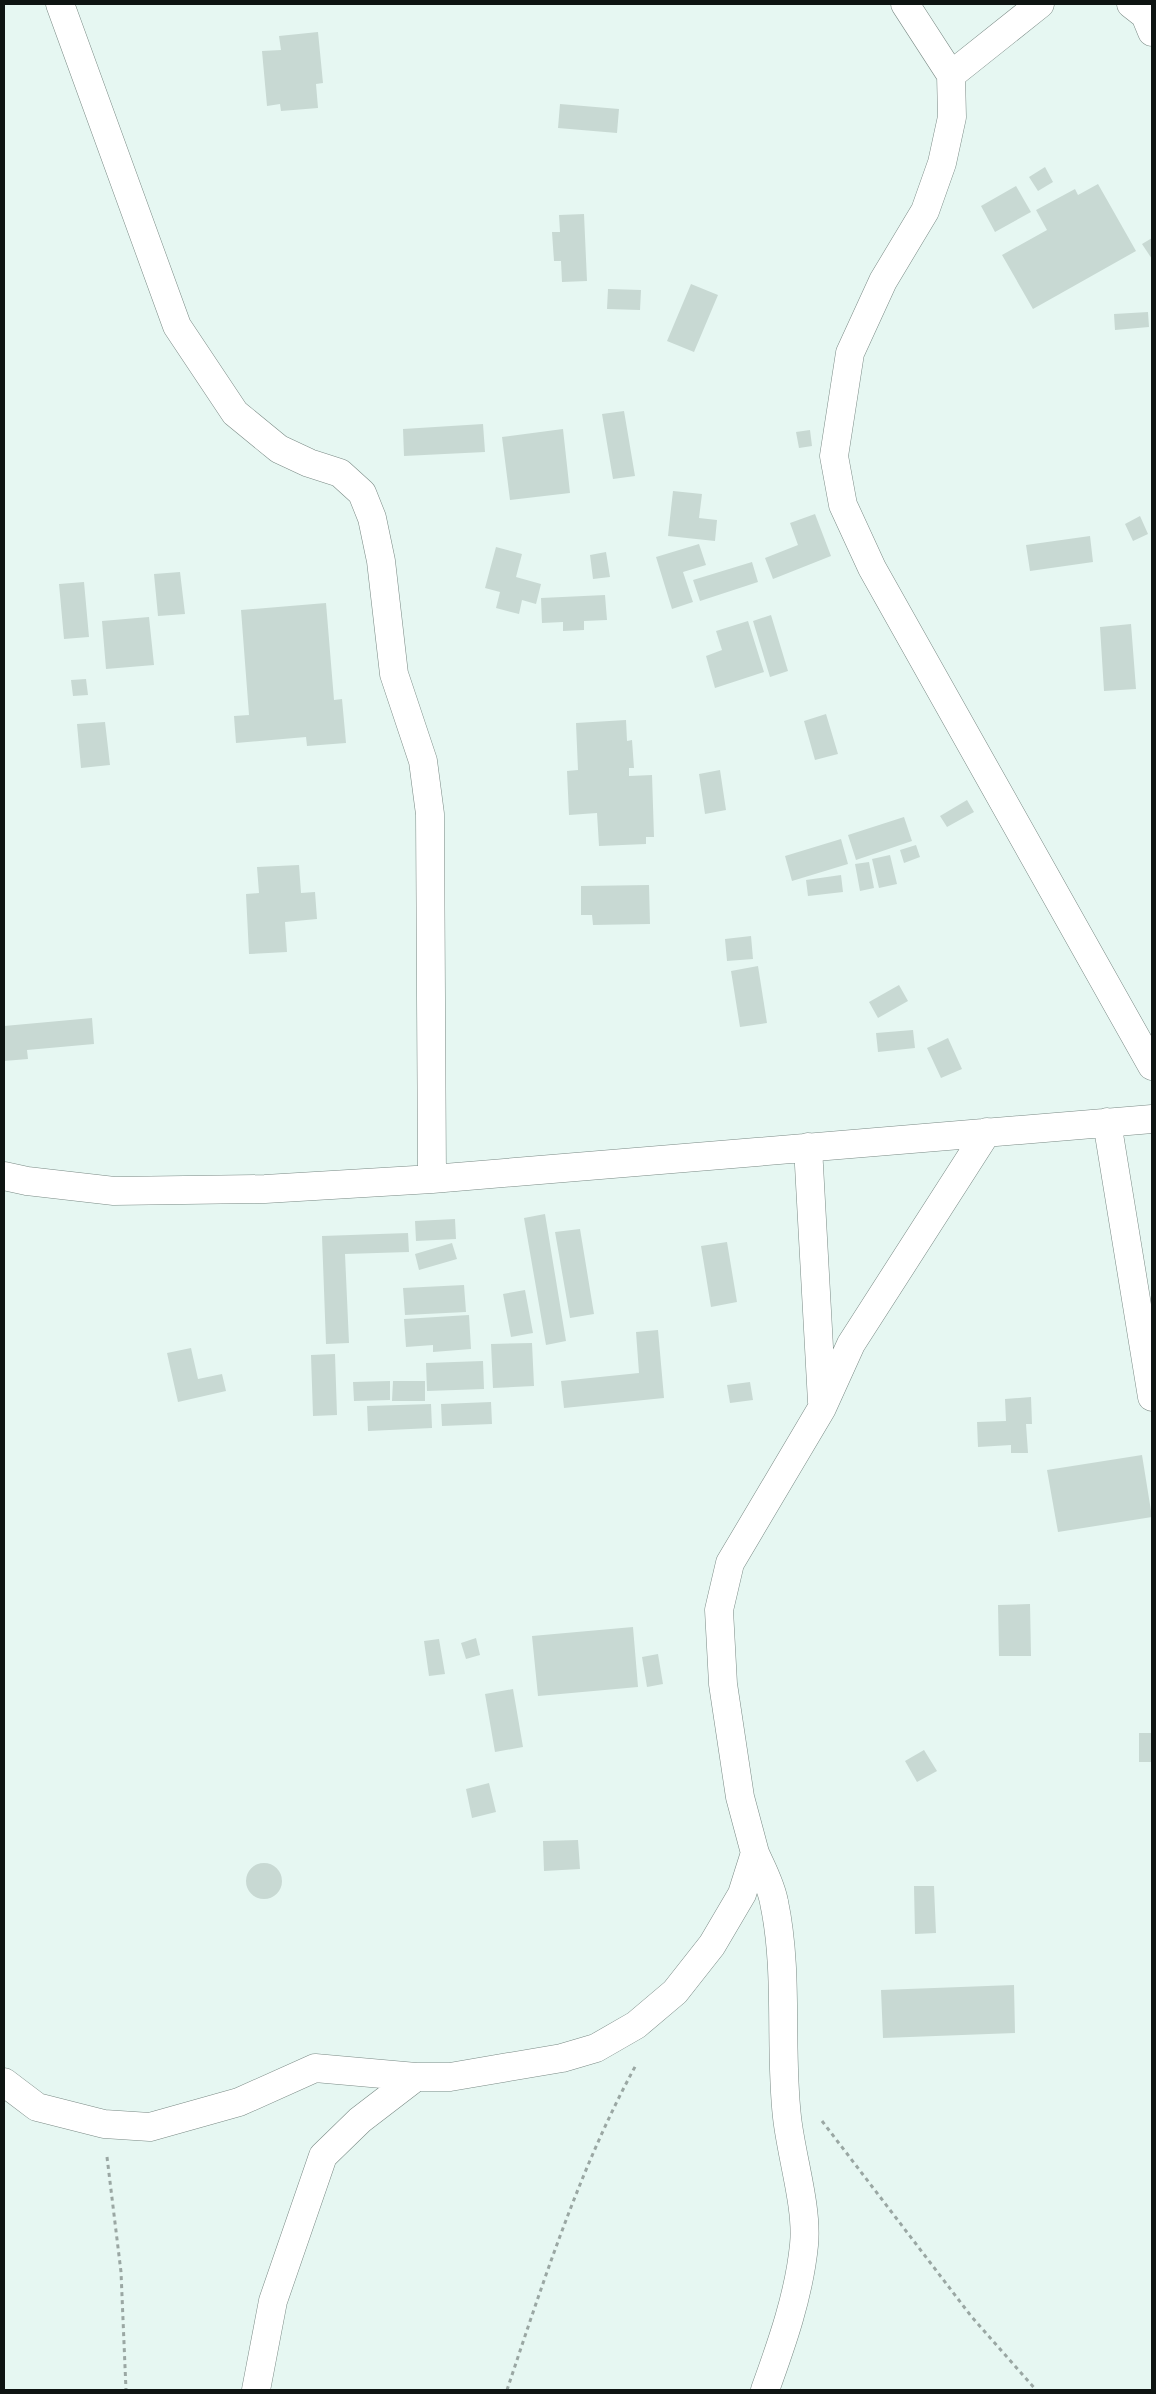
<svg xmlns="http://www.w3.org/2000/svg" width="1156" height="2394" font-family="Spectral,serif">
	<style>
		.building { fill: #c8d9d3 }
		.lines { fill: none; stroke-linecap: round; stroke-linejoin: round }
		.minor-casing { stroke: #7a8a85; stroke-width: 29 }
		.path { stroke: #9aa7a3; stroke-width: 3; stroke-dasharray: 4 4; stroke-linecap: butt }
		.minor { stroke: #fff; stroke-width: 28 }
	</style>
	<rect width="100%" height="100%" fill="#e6f7f2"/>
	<!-- building -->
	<path class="building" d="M318,32L323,83L316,84L318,108L281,111L280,104L267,106L262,51L281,50L279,36Z
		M560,104L619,109L617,133L558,128Z
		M1045,167L1053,182L1038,191L1029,177Z
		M1098,184L1136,251L1033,309L1002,255L1047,230L1036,210L1075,189L1078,195Z
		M1016,186L1031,212L995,232L981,206Z
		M584,214L587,281L562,282L561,261H554L552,232H560L559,215Z
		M1152,238V259L1142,244Z
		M691,284L718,295L694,352L667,341Z
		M608,289L641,290L640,310L607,309Z
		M1148,312L1149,327L1115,330L1114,314Z
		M624,411L635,476L613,479L602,414Z
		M483,424L485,452L404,456L403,429Z
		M563,429L570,493L510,500L502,437Z
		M810,430L812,446L799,448L796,432Z
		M673,491L702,494L699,518L717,520L715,541L668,536Z
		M815,514L831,556L773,579L765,558L798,545L790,523Z
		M1140,516L1148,534L1133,541L1125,524Z
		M1090,536L1093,562L1030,571L1026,545Z
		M699,544L706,565L683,572L693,602L672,609L656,557Z
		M496,547L522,554L516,577L541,584L536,604L522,600L519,614L496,608L500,592L485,588Z
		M606,552L610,577L593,579L590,555Z
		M752,562L758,582L700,601L693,580Z
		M180,572L185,614L158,616L154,574Z
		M84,582L89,637L64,639L59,584Z
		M605,595L607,620L584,621V630L563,631V622L542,623L541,598Z
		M326,603L334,700L342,699L346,743L307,746L306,737L236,743L234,716L249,715L241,610Z
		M771,615L788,671L770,677L753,621Z
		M149,617L154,665L106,669L102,621Z
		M748,621L764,672L715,688L706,656L722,650L716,631Z
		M1131,624L1136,689L1104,691L1100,627Z
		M86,679L88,695L73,696L71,680Z
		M826,714L838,754L815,760L804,721Z
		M626,720L627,741L632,740L634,768H629V776L652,775L654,837H646V844L599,846L597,813L569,815L567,771L578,770L576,723Z
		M105,722L110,765L81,768L77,724Z
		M720,770L726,810L705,814L699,774Z
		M967,800L974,812L947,827L940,816Z
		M904,817L912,841L856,860L848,835Z
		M841,839L848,864L792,881L785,856Z
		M916,845L920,857L904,863L900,850Z
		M890,855L897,884L879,888L872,859Z
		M869,862L874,888L860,891L855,864Z
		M299,865L301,893L315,892L317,919L285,922L287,952L249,954L246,894L259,893L257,867Z
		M841,875L843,892L808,896L806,880Z
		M649,885L650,924L593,925L592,915H581V886Z
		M751,936L753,959L727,961L725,939Z
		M758,966L767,1023L740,1027L731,971Z
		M899,985L908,1001L878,1018L869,1002Z
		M92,1018L94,1044L27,1050L28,1059L4,1061V1026Z
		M913,1030L915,1048L878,1052L876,1033Z
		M948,1038L962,1069L941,1078L927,1048Z
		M545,1214L566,1341L546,1345L524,1218Z
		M455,1219L456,1239L416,1241L415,1221Z
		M580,1229L594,1314L570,1318L555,1232Z
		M408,1233L409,1252L345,1254L349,1343L326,1344L322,1236Z
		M727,1242L737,1302L711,1307L701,1246Z
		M452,1243L457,1259L419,1270L415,1254Z
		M464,1285L466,1312L405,1315L403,1288Z
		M525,1290L533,1333L511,1337L503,1294Z
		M469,1315L471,1349L433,1352V1345L406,1347L404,1319Z
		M658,1330L664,1398L564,1408L561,1381L639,1373L636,1332Z
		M532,1343L534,1386L493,1388L491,1344Z
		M191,1348L198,1379L222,1374L226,1391L178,1402L167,1353Z
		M335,1354L337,1415L313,1416L311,1355Z
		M483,1361L484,1389L427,1391L426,1363Z
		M390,1381V1400L354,1401L353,1382Z
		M393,1381H425V1401H392Z
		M750,1382L753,1400L730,1403L727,1385Z
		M1031,1397L1032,1424H1026L1028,1453H1011V1445L978,1447L977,1422L1006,1421L1005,1399Z
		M491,1402L492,1424L442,1426L441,1404Z
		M431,1404L432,1428L368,1431L367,1406Z
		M1142,1455L1152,1517L1058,1532L1047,1470Z
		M1030,1604L1031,1656H999L998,1605Z
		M633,1627L638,1687L538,1696L532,1636Z
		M476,1638L480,1655L466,1659L461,1643Z
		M439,1639L445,1674L429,1676L424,1641Z
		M658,1654L663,1684L647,1687L642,1657Z
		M513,1689L523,1747L495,1752L485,1694Z
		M1139,1733H1152V1762H1139Z
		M924,1750L937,1771L917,1782L905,1761Z
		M489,1783L496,1812L472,1818L466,1789Z
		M578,1840L580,1869L544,1871L543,1841Z
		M246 1881a18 18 0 1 1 36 0a18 18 0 1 1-36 0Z
		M914,1886H934L936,1933L915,1934Z
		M1014,1985L1015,2033L883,2038L881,1990Z"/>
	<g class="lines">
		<defs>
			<path id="minor" d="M60,4L177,326L235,413L279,449L309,463L340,473L362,493L372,518L381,561L394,674L423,761L430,814L432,1179
				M905,4L951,75L952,117L942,163L925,211L883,281L850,353L834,456L843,505L872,568L1152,1066
				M1131,4L1145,15L1152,32
				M951,75L1040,4
				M1107,1122L1152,1397
				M808,1147L822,1402
				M4,1176L27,1181L114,1191L265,1189L432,1179L1152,1119
				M755,1853C762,1869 771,1885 774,1902C789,1973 779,2046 787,2117C791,2155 808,2208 804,2245C799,2295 782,2343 765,2390
				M4,2082L37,2107L104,2124L150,2127L239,2102L315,2068L416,2077H450L562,2058L596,2048L636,2025L675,1992L712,1945L742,1894L755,1853L740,1797L723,1684L719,1610L730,1563L822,1408L851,1344L987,1132
				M256,2390L273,2301L323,2156L360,2120L416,2077"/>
		</defs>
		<!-- minor casing -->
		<use href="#minor" class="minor-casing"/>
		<!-- path -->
		<path class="path" d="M822,2121L971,2316L1036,2390
			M107,2157L121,2272L126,2390
			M507,2390C543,2282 581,2165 636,2065"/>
		<!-- minor -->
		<use href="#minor" class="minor"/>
	</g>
	<!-- border -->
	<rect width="1156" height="2394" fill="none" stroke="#0e1412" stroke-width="10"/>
</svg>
